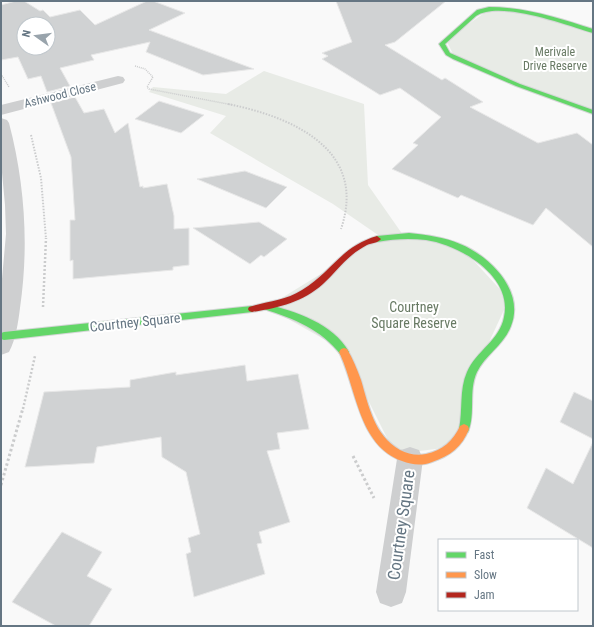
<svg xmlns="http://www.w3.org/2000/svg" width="594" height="627" font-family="'Roboto Condensed',sans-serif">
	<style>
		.green { fill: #e8ebe6 }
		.building { fill: #d0d2d3; stroke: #e8e8e8; fill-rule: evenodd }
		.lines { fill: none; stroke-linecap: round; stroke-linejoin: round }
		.fast-casing { stroke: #d5d6d7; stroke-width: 2 }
		.slow-casing { stroke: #d5d6d7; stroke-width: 2 }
		.jam-casing { stroke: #d5d6d7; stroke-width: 2 }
		.path-far3 { stroke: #cbcccd; stroke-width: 1.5; stroke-dasharray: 1 1; stroke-linecap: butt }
		.path-far2 { stroke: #cbcccd; stroke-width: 2; stroke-dasharray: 1.5 1.5; stroke-linecap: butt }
		.path-far1 { stroke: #cbcccd; stroke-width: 2.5; stroke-dasharray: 2 2; stroke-linecap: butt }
		.path { stroke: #cbcccd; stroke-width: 3; stroke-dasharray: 2.5 2.5; stroke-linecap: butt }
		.street { fill: #cecfd0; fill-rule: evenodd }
		.fast { fill: #63d668; fill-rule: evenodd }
		.slow { fill: #ff974d; fill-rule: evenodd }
		.jam { fill: #b3261e; fill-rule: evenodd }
		.labels { text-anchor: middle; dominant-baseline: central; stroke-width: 4; stroke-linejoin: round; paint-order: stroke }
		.far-park-label { font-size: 12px; fill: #687a64; stroke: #fff }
		.far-street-label { font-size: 12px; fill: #657683; stroke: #fff }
		.park-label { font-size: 14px; fill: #687a64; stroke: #fff }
		.street-label { font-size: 14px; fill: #657683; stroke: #fff }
		.near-street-label { font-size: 17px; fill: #657683; stroke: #fff }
	</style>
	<rect width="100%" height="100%" fill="#f9f9f9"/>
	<!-- green -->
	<path class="green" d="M494,6L593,31V112L455,58L446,40Z
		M264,71L364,104L368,185L403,235L461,247L509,299L484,353L452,447L395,454L343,350L267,307L381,237L333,204L210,133L226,116L149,92L153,87L226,94Z"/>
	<!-- building -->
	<path class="building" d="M16,1H24L40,11L43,10L50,17L80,10L95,25L147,1H153L185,13L149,30L254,69L203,75L146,52L150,42L91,55L94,60L60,68L70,86L47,92L41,76L28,79L18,57L1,60V5ZM24,24H48V48H24Z
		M336,1H446L395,42L385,45L442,80L445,78L483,102L470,107L538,143L577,133L593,145V247L546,208L533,225L461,195L458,198L392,169L418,145L413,143L441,117L400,88L380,95L322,59L328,56L322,53L352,42Z
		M75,97L84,113L104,109L115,133L128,123L140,187L143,186V188L167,184L174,216V229L189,228V265L173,267V270L73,279V260L70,261V220H75L71,157L51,103Z
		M159,101L204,115L181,133L135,119Z
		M245,171L287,187L266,208L197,179Z
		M259,222L287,239L264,257L261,255L250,264L193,228Z
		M245,365L247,381L298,374L309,429L277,433L280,449L267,451L290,522L259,532L262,543L257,544L265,574L194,597L186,554L191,552L188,538L200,534L186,472L162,457L161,437L97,447L94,463L25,467L44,392L130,387V380L176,372V375Z
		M574,392L593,401V439L560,422Z
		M593,442V548L527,508L546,468L573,484Z
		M62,532L102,552L87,576L112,589L89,626H56L12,602Z"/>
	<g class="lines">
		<defs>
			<path id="fast" d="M489,7C525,7 559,18 593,29V33C566,25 500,0 476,16L445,44L450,53L520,84L593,110V114L516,86L453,59L446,55L439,44L440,43L477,10Z
				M409,233C427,235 444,237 460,244C490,256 525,291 511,326C504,345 485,355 477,372C468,391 476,414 468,432L464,434L460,432L459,429C463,410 459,390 467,372C476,351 500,340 504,317C513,276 460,245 426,240C409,238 393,239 377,242L373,239L377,236Z
				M267,304C296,312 333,323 349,352L347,355H341C321,329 294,319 264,309L263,307L264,305Z
				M252,306L256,309L252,312L4,340L1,339V333L4,332Z"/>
			<path id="slow" d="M344,348L347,349C353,359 357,369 361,380C369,407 374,435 400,450C408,454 417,456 426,454C442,451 454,440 460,426L464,424L468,426L469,429C462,447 450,456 432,462C422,466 412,465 402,461C358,445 357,389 339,352L341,349Z"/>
			<path id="jam" d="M377,236L381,239C378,243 372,243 367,245C362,248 356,251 352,255C341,264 333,275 323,284C303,302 278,308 252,312L249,311L248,309L249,307C267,301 285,301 302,290C332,272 340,247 377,236Z"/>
		</defs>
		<!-- fast casing -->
		<use href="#fast" class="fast-casing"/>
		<!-- slow casing -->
		<use href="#slow" class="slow-casing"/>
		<!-- jam casing -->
		<use href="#jam" class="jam-casing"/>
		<!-- path-far3 -->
		<path class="path-far3" d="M135,66L145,69L153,77L147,87L149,89L233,105
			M1,74L9,87"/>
		<!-- path-far2 -->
		<path class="path-far2" d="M228,104C292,117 368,149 341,229
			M31,135L41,178L46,239"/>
		<!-- path-far1 -->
		<path class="path-far1" d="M43,307L46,238
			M23,409L35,356"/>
		<!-- path -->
		<path class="path" d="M353,456L374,498
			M1,485L23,408"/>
		<!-- street -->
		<path class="street" d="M118,76L123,77L125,80L123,83L1,115V105Z
			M1,118L7,120L9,123C25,184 29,246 20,308C18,323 16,339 9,352L1,355V290L6,234L5,205L1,162Z
			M410,447L419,450L423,459L406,592L402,603L391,607L380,603L376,592L397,459L401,450Z"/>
		<!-- fast -->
		<use href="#fast" class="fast"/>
		<!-- slow -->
		<use href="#slow" class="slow"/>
		<!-- jam -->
		<use href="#jam" class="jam"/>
	</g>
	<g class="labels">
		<!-- far-park labels -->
		<g class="far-park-label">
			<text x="555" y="52">Merivale<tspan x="555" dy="14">Drive Reserve</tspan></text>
		</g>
		<!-- far-street labels -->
		<g class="far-street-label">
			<text transform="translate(60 95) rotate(-14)">Ashwood Close</text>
		</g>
		<!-- park labels -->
		<g class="park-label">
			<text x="414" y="307">Courtney<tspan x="414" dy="16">Square Reserve</tspan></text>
		</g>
		<!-- street labels -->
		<g class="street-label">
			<text transform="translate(135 322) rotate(-6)">Courtney Square</text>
		</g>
		<!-- near-street labels -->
		<g class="near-street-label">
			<text transform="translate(401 525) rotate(-82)">Courtney Square</text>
		</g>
	</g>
	<!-- border -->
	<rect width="594" height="627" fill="none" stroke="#657683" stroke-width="4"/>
	<!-- legend -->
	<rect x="438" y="539" width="140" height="72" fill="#ffffff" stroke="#c1c8cd"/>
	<rect x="446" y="552" width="20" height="6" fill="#63d668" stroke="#c1c8cd"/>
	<text x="474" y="559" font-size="12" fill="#657683">Fast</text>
	<rect x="446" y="572" width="20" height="6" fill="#ff974d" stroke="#c1c8cd"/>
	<text x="474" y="579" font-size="12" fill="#657683">Slow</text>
	<rect x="446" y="592" width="20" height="6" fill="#b3261e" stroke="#c1c8cd"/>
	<text x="474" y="599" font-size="12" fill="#657683">Jam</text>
	<!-- north arrow -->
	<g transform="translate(36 36) rotate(284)"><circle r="19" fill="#ffffff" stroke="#c1c8cd"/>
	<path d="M0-3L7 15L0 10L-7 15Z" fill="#99a4ac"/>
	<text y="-6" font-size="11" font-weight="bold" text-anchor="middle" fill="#657683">N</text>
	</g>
</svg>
